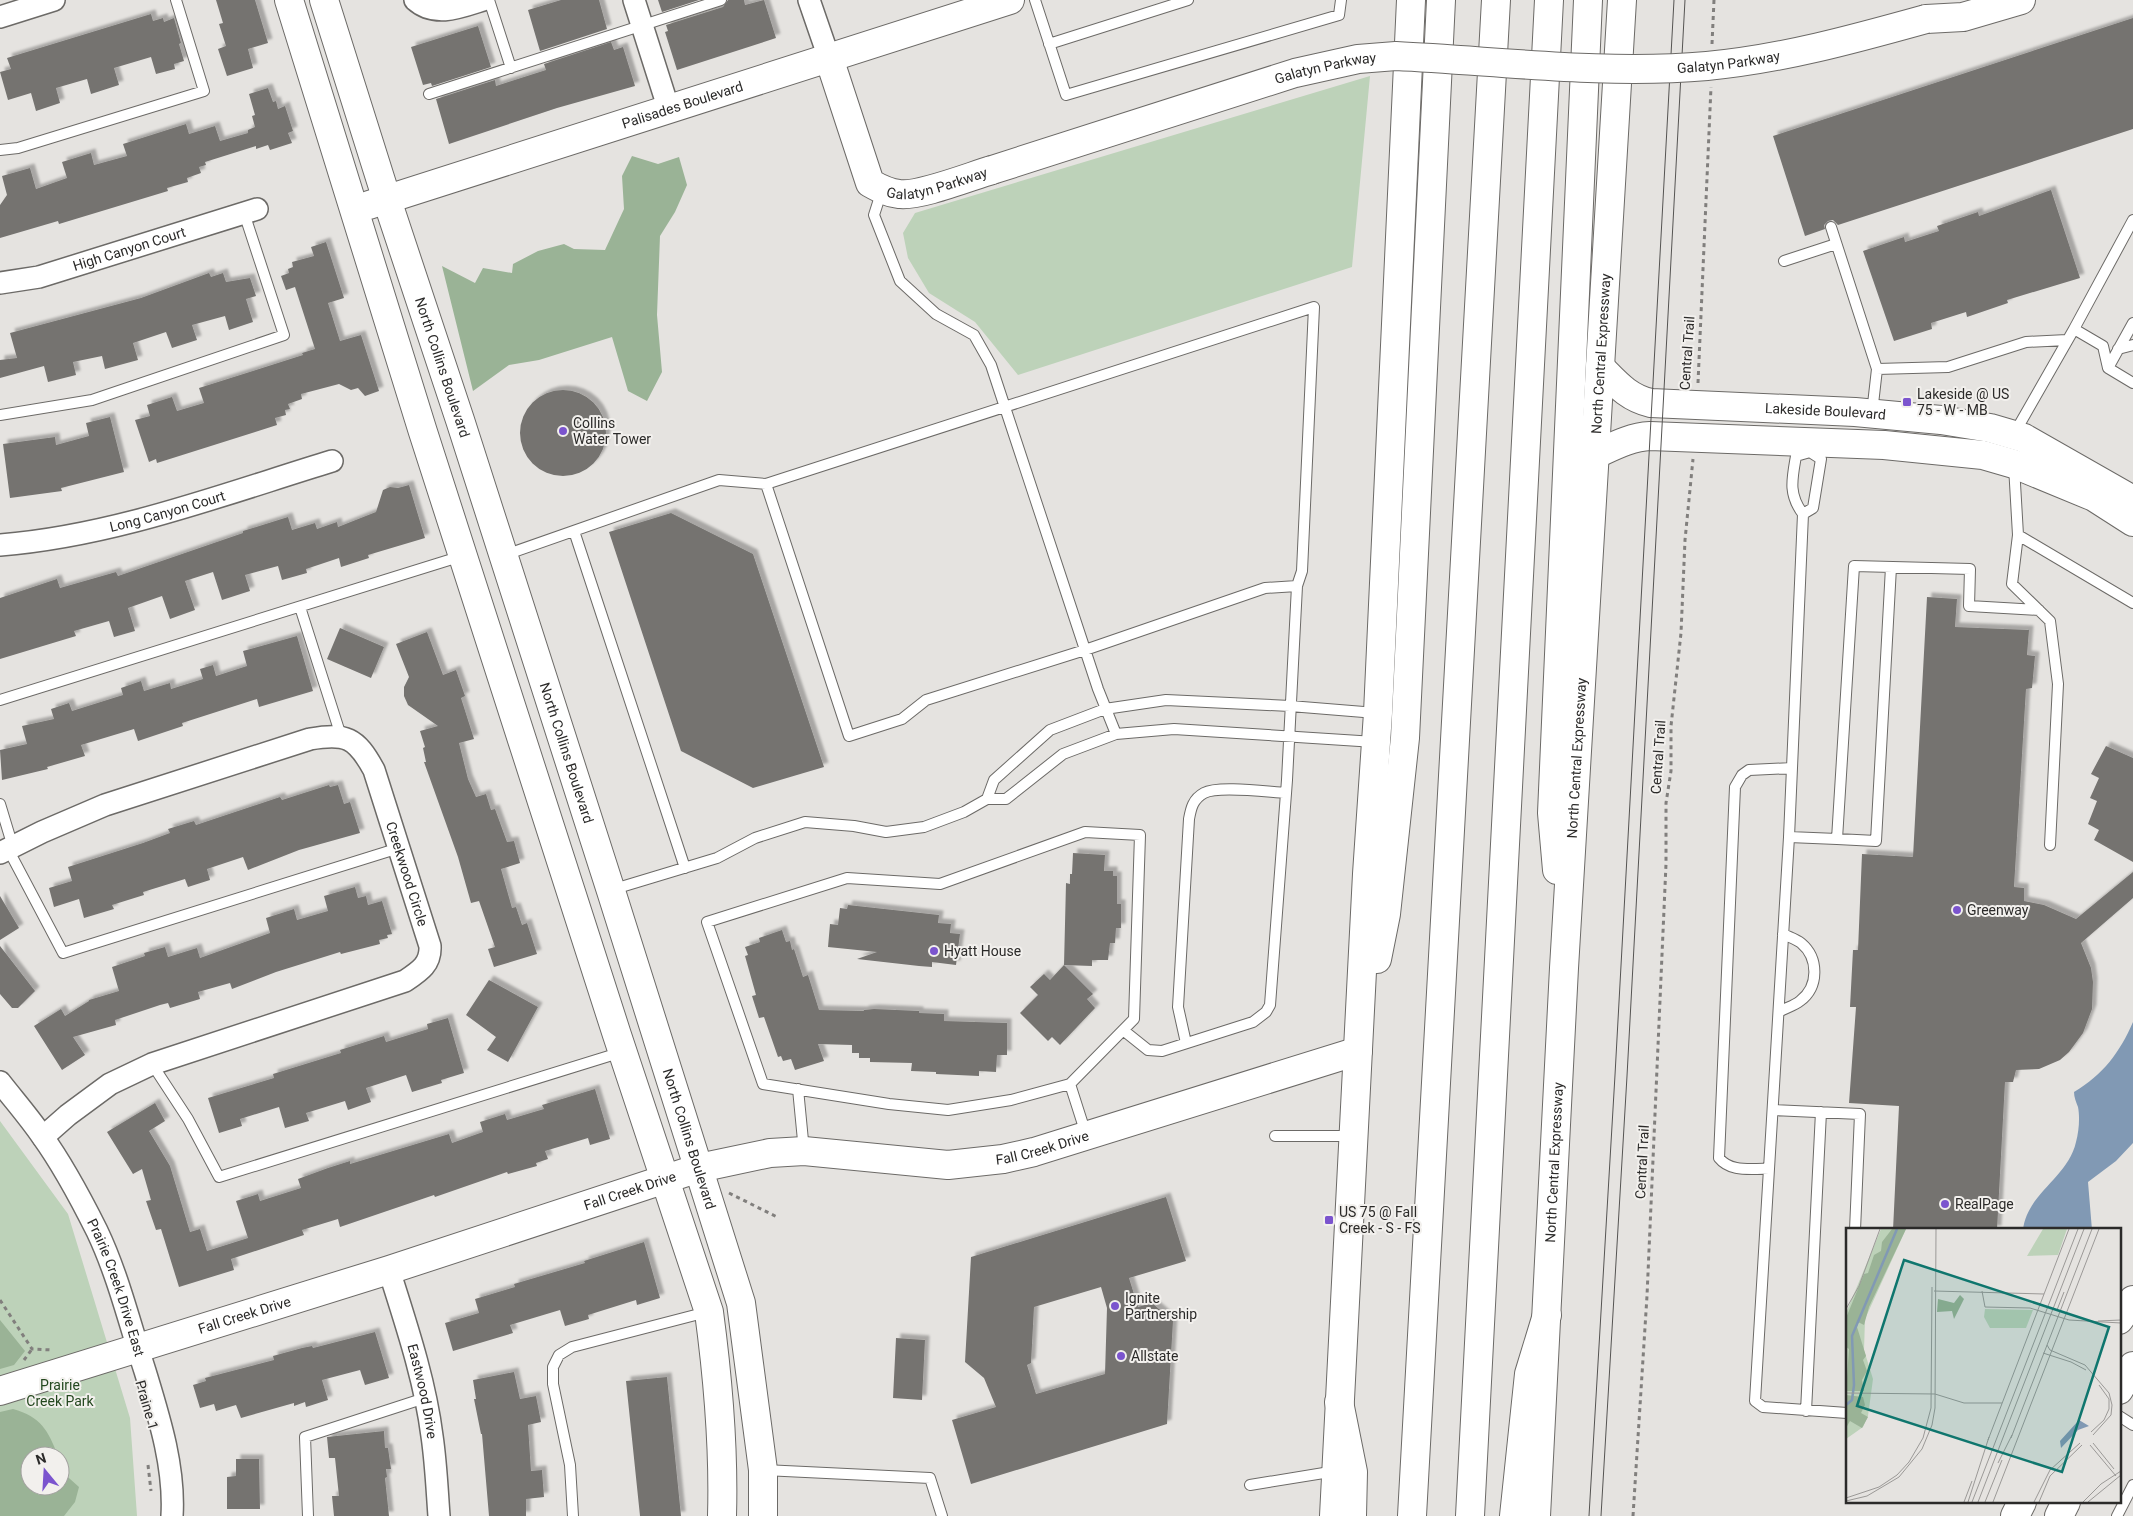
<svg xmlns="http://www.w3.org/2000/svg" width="2133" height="1516" font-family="Roboto,sans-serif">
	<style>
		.green { fill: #bdd2b9; fill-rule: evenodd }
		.forest { fill: #9ab396 }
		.water { fill: #8199b4 }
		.building { fill: #757370; fill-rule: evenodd; filter: url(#shadow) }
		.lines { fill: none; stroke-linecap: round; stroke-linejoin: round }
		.lane-casing { stroke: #6c6a67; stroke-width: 12 }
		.street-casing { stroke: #6c6a67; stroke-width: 24 }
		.secondary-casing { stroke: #6c6a67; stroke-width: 30 }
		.highway-casing { stroke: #6c6a67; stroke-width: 30 }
		.path { stroke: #817f7d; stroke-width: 3; stroke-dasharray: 4 4; stroke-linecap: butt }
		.lane { stroke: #fff; stroke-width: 10 }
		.street { stroke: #fff; stroke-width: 21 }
		.secondary { stroke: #fff; stroke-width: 28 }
		.highway { stroke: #fff; stroke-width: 28 }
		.tram { stroke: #555452; stroke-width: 1 }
		.secondary-bridge-casing { stroke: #6c6a67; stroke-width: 30; stroke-linecap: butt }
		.secondary-bridge { stroke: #fff; stroke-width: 28 }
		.poi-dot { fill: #7b54ce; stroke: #f2f0ed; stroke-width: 2 }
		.labels { text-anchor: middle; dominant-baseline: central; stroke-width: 4; stroke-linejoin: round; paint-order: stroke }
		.street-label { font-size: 14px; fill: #2b2a29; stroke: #f2f0ed }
		.poi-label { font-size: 14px; fill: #2b2a29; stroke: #f2f0ed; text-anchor: start }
		.park-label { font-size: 14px; fill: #24481f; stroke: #f2f0ed }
		.inset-river { fill: none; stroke: #8199b4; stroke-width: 2.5 }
		.inset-road { fill: none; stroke: #9b9997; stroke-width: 1 }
		.view { fill: #0f766e; fill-opacity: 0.15; stroke: #0f766e; stroke-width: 2.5 }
		.inset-edge { fill: none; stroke: #2b2a29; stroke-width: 2.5 }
	</style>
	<defs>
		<filter id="shadow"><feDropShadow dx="4.5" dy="-4.5" stdDeviation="1" flood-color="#0004"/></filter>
	</defs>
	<rect width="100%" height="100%" fill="#e5e3e0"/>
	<!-- green -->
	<path class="green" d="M1370,76L1352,267L1018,375L975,322L929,293L908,258L903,233L915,213Z
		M0,1121L68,1214L130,1418L137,1516H0ZM30,1456H60V1486H30Z"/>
	<!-- forest -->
	<path class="forest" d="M632,156L658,164L679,157L687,185L675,212L660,236L657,315L662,372L647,401L628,391L612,337L539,360L509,365L473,391L442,266L475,283L483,268L512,273L513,264L538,251L564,244L574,249L605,250L624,209L622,176Z
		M0,1320L25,1351L14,1365L0,1369Z
		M13,1409C41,1417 48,1430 58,1456H30V1486H60V1470L79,1487L75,1502L64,1516H0V1412Z"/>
	<!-- water -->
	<path class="water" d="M2133,1022V1143L2116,1161L2088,1182L2092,1230H2023C2027,1193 2068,1178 2076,1142C2079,1131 2080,1117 2078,1107C2076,1102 2074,1097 2074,1092C2103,1075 2120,1052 2133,1022Z"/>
	<!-- building -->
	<path class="building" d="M216,0H255L268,43L248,49L253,68L227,76L218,49L226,46L219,24L223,23Z
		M561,0H599L607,29L540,51L528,10Z
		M658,0H699L662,12Z
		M728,0H744L745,5L764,0L776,38L677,70L665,32L668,31L666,25L723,7Z
		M151,14L153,21L163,18L164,22L174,18L181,43L179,44L184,61L174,64L175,69L156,74L151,57L114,68L119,85L91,94L87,79L56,88L60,103L36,111L31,93L8,100L0,72L11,69L7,58Z
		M2133,18V129L1838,225L1833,220L1828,221L1824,225L1825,229L1805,236L1773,136Z
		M478,26L491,67L432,86L431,83L423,85L411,47Z
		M611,42L614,50L623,47L635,86L557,108L449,144L436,99L495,80L496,86L546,70L544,64Z
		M268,88L273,102L276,101L278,109L285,106L293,131L288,133L292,143L270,150L268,145L256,149V146L205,162L206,165L199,167L201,173L187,178L188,182L167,188L168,191L59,224L58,221L0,238V205L7,195L2,176L30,168L36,189L67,178L62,162L91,153L94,165L127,156L123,144L186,124L189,134L215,126L220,141L248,133V130L255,127L252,116L255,115L249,94Z
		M2051,190L2080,278L2007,300L2008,303L1967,317L1966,312L1931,323L1932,329L1894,341L1863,251L1904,237L1905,242L1939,231L1937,226L1978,212L1979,216Z
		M326,242L344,298L328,303L340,341L361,335L379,391L365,396L358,388L351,390L339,384L301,394L302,399L288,404L290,409L285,410L286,415L275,418L277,425L157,463L156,459L149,462L135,420L150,416L147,405L172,397L177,411L204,403L199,388L303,355L302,353L315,349L295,287L286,290L281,276L289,273L288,269L293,267L292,262L314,256L311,247Z
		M209,273L211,277L223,273L226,282L250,278L256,296L246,299L253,322L229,330L225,316L192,325L197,340L172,348L166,332L133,343L138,360L105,369L102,356L73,362L76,375L48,382L44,366L0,378V360L17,358L10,333L141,298Z
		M520 433a43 43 0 1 1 86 0a43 43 0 1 1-86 0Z
		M110,417L124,472L61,488L62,491L10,498L3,444L55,437L56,445L89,436L86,423Z
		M409,485L425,538L368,555L369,558L341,567L339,558L306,569L307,573L282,580L278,566L245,575L250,591L222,600L213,572L185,581L195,610L170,619L162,596L128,608L135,631L114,637L109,621L74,631L76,636L0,659V598L57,579L60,588L116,572L118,576L243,533V531L288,517L292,530L315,523L317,529L337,522L338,527L376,512L383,490L390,487L398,488Z
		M671,513L753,554L824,767L753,788L681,751L609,532Z
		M1927,597L1957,599L1955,627L2029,630L2027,655L2035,656L2032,688L2026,689L2014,887L2024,888V901L2044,905L2076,919L2133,872V898L2081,943L2091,968L2093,982L2092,1009L2083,1033L2069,1052L2060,1060L2039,1069L2016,1070L2013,1082H2005L1997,1230H1893L1899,1106L1849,1103L1856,1007H1850L1853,950H1858L1862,854L1913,857Z
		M340,628L384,647L371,678L327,659Z
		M427,632L443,675L456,670L465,696L461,698L474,739L459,743L468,779L476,797L486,794L491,810L495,809L507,842L514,841L520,863L501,869L512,908L516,907L522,925L527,923L537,954L494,967L488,949L495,947L479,901L471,903L458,857L424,762H426L423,748L425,747L420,731L438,726L408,705L404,696V687L409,677L396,644Z
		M297,636L313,691L259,707L257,699L182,723L183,726L138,741L134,729L81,745L85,756L47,767L48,769L2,780L0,750L27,744L22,726L54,719L51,709L69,703L72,711L123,695L121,688L141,681L144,691L170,683L171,689L203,679L200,669L213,665L216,676L247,666L243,651Z
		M2106,746L2133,758V862L2094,840L2099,830L2088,824L2097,801L2090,798L2099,778L2091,774Z
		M329,785L330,787L338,785L344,804L350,802L360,833L299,850L248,870L243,857L207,869L210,880L188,887L185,879L143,892L144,895L112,905L114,909L84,918L79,899L54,907L49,888L72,881L68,867L143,843L170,833L168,829L194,821L196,825L280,797L282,800Z
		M1073,853L1105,855L1104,871H1113V876H1117V904H1121V928H1116L1115,943H1110L1108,960H1092V966L1064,965L1066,883L1070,884V874H1072Z
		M355,887L358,898L366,896L368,905L382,901L392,934L387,935L388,938L379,940L380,944L341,954L340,952L276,972L232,989L230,983L198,992L200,999L170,1008L168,1003L160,1005L115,1020L116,1025L73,1037L85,1055L62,1070L34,1026L61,1009L65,1016L89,1001V1000L119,991L112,967L145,956L144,953L165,947L168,957L197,948L200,958L270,933L266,918L294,909L297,920L328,911L324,896Z
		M0,896L19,928L0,940Z
		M848,905L939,915L938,923L951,924L950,933L960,934L956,965L932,962V967L919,966L857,959L877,952L828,947L830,924L838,925L840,908L847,909Z
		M782,930L786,942L790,941L792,950L794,949L803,977L808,975L819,1010L864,1011V1010L874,1009L919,1011V1013L944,1014V1021L1007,1023V1055H997L996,1072L979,1071V1076L936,1074V1072L911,1071L912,1063L870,1062V1058H859V1053H852V1045L818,1044L824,1061L795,1070L791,1059L783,1061L781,1056L778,1057L764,1017L759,1018L752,996L756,995L745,956L748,955L745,947L760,942L759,938Z
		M0,946L35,991L18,1008H12L0,994Z
		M1064,965L1093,994L1087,999L1095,1008L1060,1045L1052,1037L1048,1041L1020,1013L1038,995L1030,987L1044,974L1050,980Z
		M489,980L538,1007L508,1062L487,1050L496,1037L466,1015Z
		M448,1018L464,1073L441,1080L442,1083L412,1092L406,1075L366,1088L371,1102L348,1110L345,1101L306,1113L309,1121L285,1128L279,1107L240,1119L242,1126L219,1133L208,1098L274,1078L273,1074L341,1053L340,1050L384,1036L386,1042L428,1029L427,1024Z
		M595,1089L610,1139L590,1145L588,1138L545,1151L548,1159L536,1163L537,1166L508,1174L507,1172L435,1197L434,1195L340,1227L338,1219L302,1230L304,1235L231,1259L234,1270L179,1287L161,1229L156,1230L146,1201L151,1200L142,1169L133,1174L107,1132L155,1103L165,1121L149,1131L170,1166L190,1232L200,1229L207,1251L248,1238L236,1201L258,1194L260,1201L301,1188L298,1179L328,1168L350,1161V1164L449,1134L452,1143L483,1132L480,1122L505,1114L507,1120L544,1109L542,1105Z
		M1166,1197L1186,1261L1129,1278L1138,1307L1152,1303L1173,1321L1167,1424L971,1484L952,1420L996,1407L984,1378L965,1362L971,1257ZM1101,1287L1107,1308L1105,1374L1036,1394L1027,1365L1031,1363L1034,1307Z
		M644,1242L660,1298L637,1305L636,1300L588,1315L589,1319L565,1326L560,1310L510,1325L513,1333L453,1351L445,1323L479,1313L475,1299L515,1287L514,1284L585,1263L584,1261Z
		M375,1332L389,1378L365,1385L360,1370L322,1380L328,1400L306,1407L305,1402L294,1406V1403L241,1418L236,1405L216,1411L214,1404L200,1408L193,1385L206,1381L205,1378L274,1360L273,1356L302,1348L312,1346L313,1348Z
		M896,1338L925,1340L922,1400L893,1398Z
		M514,1372L520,1399L536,1396L541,1422L528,1425L531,1471L542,1470L544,1497L526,1499V1516H489L482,1434H481L474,1399H476L473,1380Z
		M667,1377L681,1516H640L626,1381Z
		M384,1431L385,1448H388L391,1469H386L387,1477L385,1478L389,1516H334L332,1496H339L335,1458H329L327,1437Z
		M236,1459H259L260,1509H227V1477L236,1476Z"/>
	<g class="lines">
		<defs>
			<path id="lane" d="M489,0L511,68
				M1035,0L1066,95L1339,15L1341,0
				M1049,44L1188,0
				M429,94L721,0
				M0,150L18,148L204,91L176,0
				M882,190L874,215L900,281L936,314L974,335L991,365L1098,689L1116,734
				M1831,227L1877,369
				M1784,261L1836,244
				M2074,329L2133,220
				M2118,349L2133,345
				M2108,368L2133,323
				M1872,413L1877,369L1948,367L2026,342L2067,340
				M0,415L92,400L284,335L244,213
				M2014,434L2074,329L2103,346L2108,368L2133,383
				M2014,466L2018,535L2012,584L2050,621L2058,684L2050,845
				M574,531L685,868
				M2018,535L2133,603
				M505,555L719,480L766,484L1314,307L1302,571L1297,586L1265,588L1085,650L926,700L902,719L849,736L766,484
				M300,607L341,736
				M0,700L462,556
				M987,799L994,780L1050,730L1105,709L1166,700L1290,706L1376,713
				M0,804L13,847
				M1789,837L1803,514C1788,494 1792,479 1796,456L1810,452L1821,459L1813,508L1803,514
				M1837,839L1876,841L1891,567
				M8,849L63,953L399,848
				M611,890L717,858L755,838L805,822L854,826L886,832L924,827L964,812L987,799H1006L1063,754L1116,734L1174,729L1375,742
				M1779,1012C1785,1008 1794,1006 1800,1001C1819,987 1819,958 1801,943C1796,939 1789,937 1783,934
				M1123,1030L1148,1050L1162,1051L1253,1022L1266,1012L1270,1005L1287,780L1297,586
				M1186,1043L1178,1007L1189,819C1191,808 1193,799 1204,793C1218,785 1268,792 1286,793
				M152,1064L188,1119L219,1177L622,1052
				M1070,1084L1011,1100L948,1110L889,1104L763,1084L707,922L847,878L940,884L1085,832L1140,835L1134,1019L1070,1084L1086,1134
				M798,1089L804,1151
				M1773,1110L1860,1114L1855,1230
				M1275,1136H1352
				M1769,1169C1752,1168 1731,1173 1719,1158L1735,787L1742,775L1749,770L1792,768
				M1806,1411L1821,1112
				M1847,1413L1763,1407L1755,1401L1789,837L1837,839L1854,566L1970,569L1969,606L2039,610
				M2119,1416L2133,1425
				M764,1470L930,1478L942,1516
				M1250,1485L1336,1471
				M308,1516L305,1437L425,1398
				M573,1516L570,1465L553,1384V1367L559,1355L572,1347L707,1312
				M2117,1516L2133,1485"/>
			<g id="street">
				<path d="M415,0C435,18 461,7 483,0"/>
				<path d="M634,0L669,110"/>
				<path d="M809,0L829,58"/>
				<path d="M0,17L54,0"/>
				<path id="s1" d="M0,283L39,277L257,209"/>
				<path id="s2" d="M0,545C114,536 224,494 332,461"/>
				<path id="s3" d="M0,853L42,832L105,805L310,739C346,733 356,737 374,770L430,946C431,964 420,971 405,981L152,1064L110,1084L68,1115L43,1137"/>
				<path id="s4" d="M0,1082C14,1100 29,1117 42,1136C63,1165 81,1199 97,1231C118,1275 130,1325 145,1371C159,1417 175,1467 172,1516"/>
				<path id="s5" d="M389,1270C406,1324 425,1380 432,1436C436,1463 437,1489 439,1516"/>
			</g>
			<g id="secondary">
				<path d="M289,0L423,432L617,1035L709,1312C718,1379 724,1448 722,1516"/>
				<path id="s6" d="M324,0L387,200L460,420L611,891L741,1303L763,1470V1516"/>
				<path d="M1926,19L1963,17L2021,0"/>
				<path id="s7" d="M829,58L870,183C879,188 888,193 899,194C919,197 971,176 992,170"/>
				<path id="s8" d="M369,205L1010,0"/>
				<path id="s9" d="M1600,367C1616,383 1628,398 1651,403L1855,412L1941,420L1990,428L2024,438L2133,500"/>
				<path d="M1594,455C1612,447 1630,437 1650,436L1884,445L1983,455L2014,464L2094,497L2133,522"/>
				<path d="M1557,870L1552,813L1588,0"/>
				<path d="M1377,959L1386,914L1405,738L1441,0"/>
				<path d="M2119,1320L2133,1300"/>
				<path d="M2119,1390L2133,1366"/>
				<path id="s10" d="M0,1391L389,1270L699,1168L770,1153L804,1151L948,1165L1003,1159L1034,1152L1358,1051"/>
				<path d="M1334,1516L1367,874L1378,713L1411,0"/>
				<path id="s11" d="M1536,1516L1564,968L1622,0"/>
				<path d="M2015,1516L2022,1502"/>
				<path d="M2059,1516L2066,1502"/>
			</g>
			<path id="highway" d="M1339,1402L1353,1472L1352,1516
				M1412,1516L1496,0
				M1470,1516L1549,0
				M1514,1516L1529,1374L1547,1315"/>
		</defs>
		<!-- lane casing -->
		<use href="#lane" class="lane-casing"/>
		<!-- street casing -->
		<use href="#street" class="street-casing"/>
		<!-- secondary casing -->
		<use href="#secondary" class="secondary-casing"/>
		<!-- highway casing -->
		<use href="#highway" class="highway-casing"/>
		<!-- path -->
		<path class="path" d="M1712,44L1714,0
			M1698,383L1711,87
			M729,1193L779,1218
			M0,1300L32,1349L52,1350
			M24,1360L32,1349
			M148,1465L151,1491
			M1633,1516L1647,1296L1666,864V803L1671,771V726L1681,633L1685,540L1693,459"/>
		<!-- lane -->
		<use href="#lane" class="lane"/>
		<!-- street -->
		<use href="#street" class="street"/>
		<!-- secondary -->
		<use href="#secondary" class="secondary"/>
		<!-- highway -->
		<use href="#highway" class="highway"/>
		<!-- tram -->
		<path class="tram" d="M1589,1516L1615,1075L1674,0
			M1601,1516L1627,1076L1685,0"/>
		<defs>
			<g id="secondary-bridge">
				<path id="s12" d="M992,170L1295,73L1358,59L1396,56C1499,61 1604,75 1707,66C1782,59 1854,39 1926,19"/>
			</g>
		</defs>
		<!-- secondary-bridge casing -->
		<use href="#secondary-bridge" class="secondary-bridge-casing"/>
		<!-- secondary-bridge -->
		<use href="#secondary-bridge" class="secondary-bridge"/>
	</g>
	<!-- markers -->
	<g class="poi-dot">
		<rect x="1902" y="397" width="10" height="10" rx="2.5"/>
		<circle cx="563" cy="431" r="5"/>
		<circle cx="1957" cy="910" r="5"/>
		<circle cx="934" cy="951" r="5"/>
		<circle cx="1945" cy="1204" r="5"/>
		<rect x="1324" y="1215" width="10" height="10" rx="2.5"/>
		<circle cx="1115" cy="1306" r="5"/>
		<circle cx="1121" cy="1356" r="5"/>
	</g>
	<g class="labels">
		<!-- street labels -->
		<g class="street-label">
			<text stroke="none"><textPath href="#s12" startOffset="754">Galatyn Parkway</textPath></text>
			<text stroke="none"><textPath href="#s12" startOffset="349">Galatyn Parkway</textPath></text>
			<text stroke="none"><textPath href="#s8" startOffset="329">Palisades Boulevard</textPath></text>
			<text stroke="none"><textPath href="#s7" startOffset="202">Galatyn Parkway</textPath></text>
			<text stroke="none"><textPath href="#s1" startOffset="134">High Canyon Court</textPath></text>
			<text transform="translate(1687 353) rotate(-86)">Central Trail</text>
			<text stroke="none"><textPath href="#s11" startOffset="1164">North Central Expressway</textPath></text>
			<text stroke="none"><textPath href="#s6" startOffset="386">North Collins Boulevard</textPath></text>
			<text stroke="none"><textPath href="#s9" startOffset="238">Lakeside Boulevard</textPath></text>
			<text stroke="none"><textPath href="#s2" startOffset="171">Long Canyon Court</textPath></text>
			<text stroke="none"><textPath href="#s6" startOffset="791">North Collins Boulevard</textPath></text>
			<text transform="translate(1658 757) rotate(-86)">Central Trail</text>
			<text stroke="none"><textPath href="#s11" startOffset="759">North Central Expressway</textPath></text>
			<text stroke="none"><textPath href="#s3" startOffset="519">Creekwood Circle</textPath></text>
			<text stroke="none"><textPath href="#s6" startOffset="1196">North Collins Boulevard</textPath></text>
			<text stroke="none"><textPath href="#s10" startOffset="1081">Fall Creek Drive</textPath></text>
			<text stroke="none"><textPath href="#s11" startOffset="354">North Central Expressway</textPath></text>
			<text transform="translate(1642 1162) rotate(-87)">Central Trail</text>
			<text stroke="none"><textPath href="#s10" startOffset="661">Fall Creek Drive</textPath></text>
			<text stroke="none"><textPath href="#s4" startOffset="238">Prairie Creek Drive East</textPath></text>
			<text stroke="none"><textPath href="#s10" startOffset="256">Fall Creek Drive</textPath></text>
			<text stroke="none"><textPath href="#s5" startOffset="126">Eastwood Drive</textPath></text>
			<text transform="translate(147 1405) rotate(74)">Praine 1</text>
		</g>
		<!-- poi labels -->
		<g class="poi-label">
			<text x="1917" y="394">Lakeside @ US<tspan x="1917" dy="16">75 - W - MB</tspan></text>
			<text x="573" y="423">Collins<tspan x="573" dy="16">Water Tower</tspan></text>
			<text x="1967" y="910">Greenway</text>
			<text x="944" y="951">Hyatt House</text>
			<text x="1955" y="1204">RealPage</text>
			<text x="1339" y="1212">US 75 @ Fall<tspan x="1339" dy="16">Creek - S - FS</tspan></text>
			<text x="1125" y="1298">Ignite<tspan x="1125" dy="16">Partnership</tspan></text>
			<text x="1131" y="1356">Allstate</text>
		</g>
		<!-- park labels -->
		<g class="park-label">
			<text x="60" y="1385">Prairie<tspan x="60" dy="16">Creek Park</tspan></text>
		</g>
	</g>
	<!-- overview -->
	<g transform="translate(1846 1228)">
		<rect width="275" height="275" fill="#e5e3e0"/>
		<path d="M35,1H60L19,91L18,122L27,151L22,188L17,199L0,211V85ZM197,1H221L212,27L181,28ZM139,81L187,82L180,100H144L138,89Z" fill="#bdd2b9"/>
		<path d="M46,1H60L23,79L18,97L12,94L11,99L20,128L17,132L21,143L16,152L18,163H0L3,121L0,119V90L18,46L22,45L28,27L35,23L36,14ZM114,67L118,71L108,91L106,83L91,84L92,71L108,75ZM0,167L17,169L19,177L15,185L22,189L16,200L4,193L0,200Z" fill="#9ab396"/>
		<path d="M233,192L243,198L232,202L215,220L214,213Z" fill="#8199b4"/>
		<path class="inset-river" d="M0,177L6,172L8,157L6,108L51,1"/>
		<path class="inset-road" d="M88,63L198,66M136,63L139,79L184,80L223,92L275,95M0,81L13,58L34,1M211,82L218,64M252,93L275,92M201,117L204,122L239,137L263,165L266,177L265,187L247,207M197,125L225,134L240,142M0,165L89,166L118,175H156M245,204L258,192L263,181V171L253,157M165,210L246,1M142,212L223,1M247,215L268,241M244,217L270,248M152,235L166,207M0,270L33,259L51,247L63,234L77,210L85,180L86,59M0,273L21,268L53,249L76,221L86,197L89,180L90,1M118,274L126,253M122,274L143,209M126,274L232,1M132,274L238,1M139,274L156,232M147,274L253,1M188,274L204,242L234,215M193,274L204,248L236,217M237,274L255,256L275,243M242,274L275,247"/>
		<path class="view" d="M58,32L263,99L216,244L11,178Z"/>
		<rect width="275" height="275" class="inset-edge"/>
	</g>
	<!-- north arrow -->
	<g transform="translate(45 1471) rotate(342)"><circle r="24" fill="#f2f0ed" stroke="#a2a19f"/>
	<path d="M0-4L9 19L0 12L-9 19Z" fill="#7b54ce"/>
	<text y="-8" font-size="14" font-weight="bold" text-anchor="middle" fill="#2b2a29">N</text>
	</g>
</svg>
